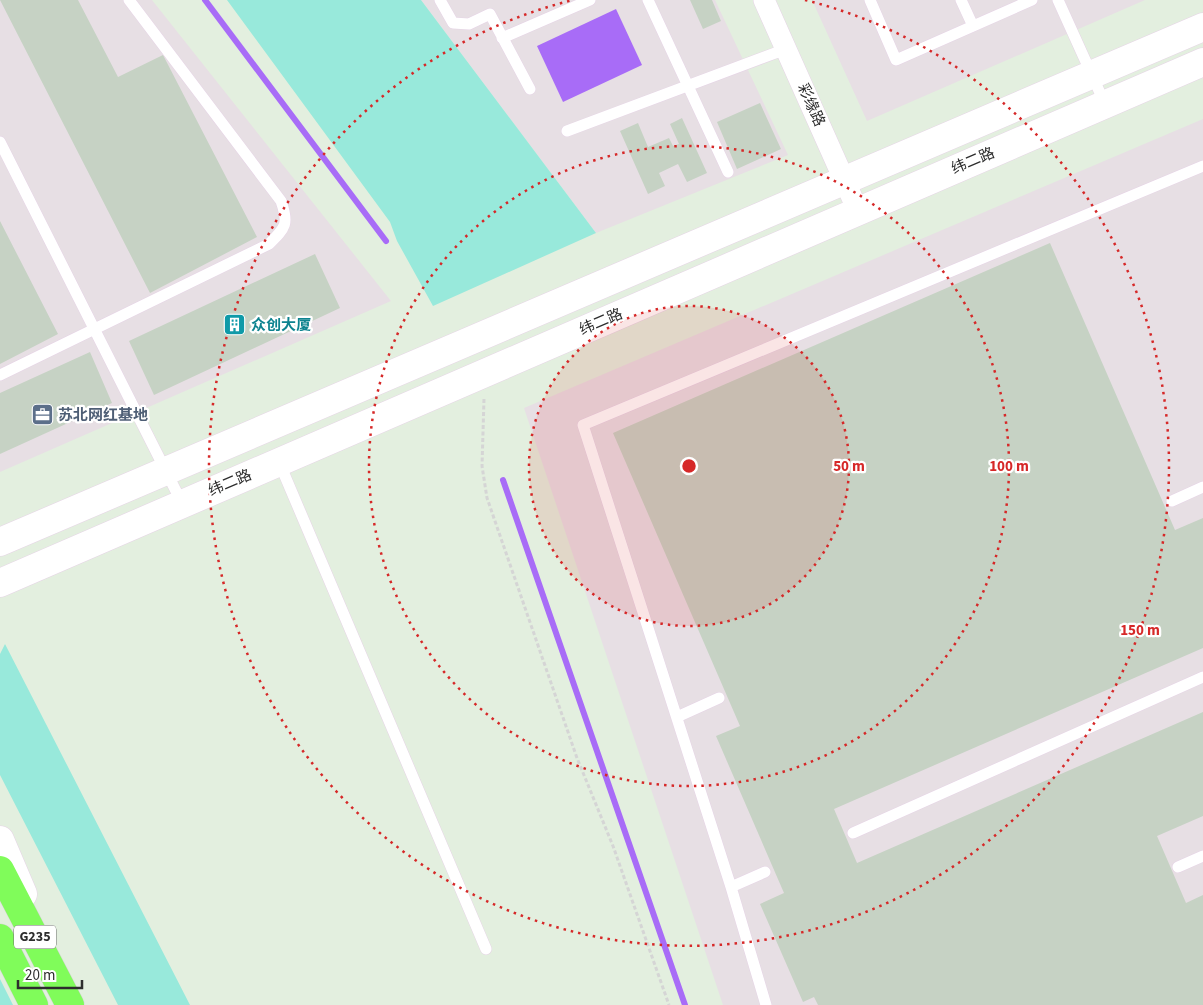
<svg xmlns="http://www.w3.org/2000/svg" width="1203" height="1005" font-family="'Source Sans 3','Noto Sans SC',sans-serif">
	<style>
		.industrial { fill: #e7dfe4 }
		.green { fill: #98e9db }
		.water { fill: #a86cf7 }
		.lines { fill: none; stroke-linecap: round; stroke-linejoin: round }
		.stream { stroke: #a86cf7; stroke-width: 6 }
		.building { fill: #c6d2c4 }
		.service-casing { stroke: #e6d4e6; stroke-width: 12 }
		.minor-casing { stroke: #e6d4e6; stroke-width: 22 }
		.tertiary-casing { stroke: #e6d4e6; stroke-width: 29 }
		.trunk-casing { stroke: #d5d5d5; stroke-width: 29 }
		.path { stroke: #d5d5d5; stroke-width: 3; stroke-dasharray: 4 2.5; stroke-linecap: butt }
		.service { stroke: #fff; stroke-width: 11 }
		.minor { stroke: #fff; stroke-width: 21 }
		.tertiary { stroke: #fff; stroke-width: 28 }
		.trunk { stroke: #80fc5a; stroke-width: 28 }
		.ring { fill: none; stroke: #d62828; stroke-width: 2.5; stroke-dasharray: 2.5 5 }
		.labels { text-anchor: middle; dominant-baseline: central; stroke-width: 4.5; stroke-linejoin: round; paint-order: stroke }
		.shield { fill: #fff; stroke: #6c6c6c; stroke-width: 1 }
		.shield-label { font-size: 14px; font-weight: bold; fill: #2d2d2d }
		.street-label { font-size: 15px; fill: #2d2d2d; stroke: #fff }
		.culture-label { font-size: 15px; font-weight: bold; fill: #0d838f; stroke: #fff; text-anchor: start }
		.service-label { font-size: 15px; font-weight: bold; fill: #4e5e75; stroke: #fff; text-anchor: start }
		.centre { fill: #d62828; stroke: #fff; stroke-width: 2.5 }
		.ring-label { font-size: 15px; text-anchor: middle; font-weight: bold; fill: #d62828; stroke: #fff; stroke-width: 4.5; stroke-linejoin: round; paint-order: stroke }
	</style>
	<rect width="100%" height="100%" fill="#e3efdf"/>
	<!-- industrial -->
	<path class="industrial" d="M0,0H152L391,301L0,472Z
		M421,0H715L788,155L596,233Z
		M812,0H1145L867,121Z
		M1203,119V1005H723L524,408Z"/>
	<!-- green -->
	<path class="green" d="M227,0H421L596,233L433,306L397,241L390,222Z
		M5,644L190,1005H118L0,775V654Z
		M0,979L13,1005H0Z"/>
	<!-- water -->
	<path class="water" d="M616,9L642,65L563,102L537,46Z"/>
	<g class="lines">
		<!-- stream -->
		<path class="stream" d="M205,0L386,241
			M503,480L685,1005"/>
	</g>
	<!-- building -->
	<path class="building" d="M0,0H78L118,77L163,55L257,237L150,293Z
		M690,0H712L721,21L703,29Z
		M760,103L781,149L737,169L717,122Z
		M682,118L707,173L687,182L678,164L659,173L665,186L648,194L620,131L638,123L648,147L669,138L673,146L679,144L670,124Z
		M0,221L58,334L0,364Z
		M1050,243L1175,530L1203,518V648L834,809L857,863L1203,712V816L1157,836L1186,903L1203,895V1005H818L814,997L803,1002L760,904L784,893L716,736L740,726L613,433Z
		M315,254L340,308L154,395L129,341Z
		M90,352L112,403L0,454V393Z"/>
	<g class="lines">
		<defs>
			<path id="service" d="M440,0L453,23L469,24L490,14L530,89
				M648,0L728,172
				M870,0L896,60L1032,0
				M961,0L973,26
				M1058,0L1105,104
				M502,38L590,0
				M567,131L786,49
				M0,142L182,503
				M0,375L269,244C286,227 289,224 281,201L129,0
				M279,462L486,949
				M1172,501L1203,487
				M677,717L719,698
				M853,833L1203,677
				M1178,867L1203,856
				M731,887L765,872
				M766,1005L731,887L583,425L1203,166"/>
			<path id="minor" d="M764,0L858,211"/>
			<path id="tertiary" d="M0,542L1203,27
				M0,583L1203,62
				M0,840L23,894"/>
			<path id="trunk" d="M0,870L70,1005
				M0,938L34,1005"/>
		</defs>
		<!-- service casing -->
		<use href="#service" class="service-casing"/>
		<!-- minor casing -->
		<use href="#minor" class="minor-casing"/>
		<!-- tertiary casing -->
		<use href="#tertiary" class="tertiary-casing"/>
		<!-- trunk casing -->
		<use href="#trunk" class="trunk-casing"/>
		<!-- path -->
		<path class="path" d="M484,399L482,466L487,498L577,758L613,846L669,1005"/>
		<!-- service -->
		<use href="#service" class="service"/>
		<!-- minor -->
		<use href="#minor" class="minor"/>
		<!-- tertiary -->
		<use href="#tertiary" class="tertiary"/>
		<!-- trunk -->
		<use href="#trunk" class="trunk"/>
	</g>
	<!-- distance rings -->
	<circle cx="689" cy="466" r="160" fill="#d62828" fill-opacity=".12"/>
	<g class="ring">
		<circle cx="689" cy="466" r="160"/>
		<circle cx="689" cy="466" r="320"/>
		<path d="M805 0A480 480 0 1 1 573 0"/>
	</g>
	<!-- icons -->
	<defs>
		<symbol id="building-square" viewBox="-11 -11 22 22"><rect x="-9" y="-9" width="18" height="18" rx="4" fill="#0f9aa8" stroke="#fff"/><path d="M-4-6H4V6H1V3H-1V6H-4ZM-2.5-4.3h1.7v1.8h-1.7ZM.8-4.3h1.7v1.8H.8ZM-2.5-1h1.7V.8h-1.7ZM.8-1h1.7V.8H.8Z" fill="#fff"/></symbol>
		<symbol id="office-square" viewBox="-11 -11 22 22"><rect x="-9" y="-9" width="18" height="18" rx="4" fill="#5c6f8a" stroke="#fff"/><path d="M-6-3h4V-5.5h4V-3h4V5H-6ZM-1-4.5V-3h2v-1.5ZM-6 0V1H6V0Z" fill="#fff"/></symbol>
	</defs>
	<g fill-rule="evenodd">
		<use href="#building-square" x="222" y="312" width="25" height="25"/>
		<use href="#office-square" x="30" y="402" width="25" height="25"/>
	</g>
	<g class="labels">
		<!-- shield labels -->
		<rect class="shield" x="14" y="925.5" width="42" height="23" rx="4"/>
		<g class="shield-label">
			<text x="35" y="937">G235</text>
		</g>
		<!-- street labels -->
		<g class="street-label">
			<text transform="translate(811 105) rotate(66)">彩缘路</text>
			<text transform="translate(973 161) rotate(-23)">纬二路</text>
			<text transform="translate(601 322) rotate(-23)">纬二路</text>
			<text transform="translate(230 483) rotate(-23)">纬二路</text>
		</g>
		<!-- culture labels -->
		<g class="culture-label">
			<text x="251" y="325">众创大厦</text>
		</g>
		<!-- service labels -->
		<g class="service-label">
			<text x="58" y="415">苏北网红基地</text>
		</g>
	</g>
	<circle cx="689" cy="466" r="8" class="centre"/>
	<g class="ring-label">
		<text x="849" y="471">50 m</text>
		<text x="1009" y="471">100 m</text>
		<text x="1140" y="635">150 m</text>
	</g>
	<!-- scale -->
	<path d="M18 980v8h64v-8" fill="none" stroke="#2d2d2d" stroke-width="2.5"/>
	<text x="25" y="980" font-size="15" fill="#2d2d2d" stroke="#ffffff" stroke-width="4" paint-order="stroke">20 m</text>
</svg>
